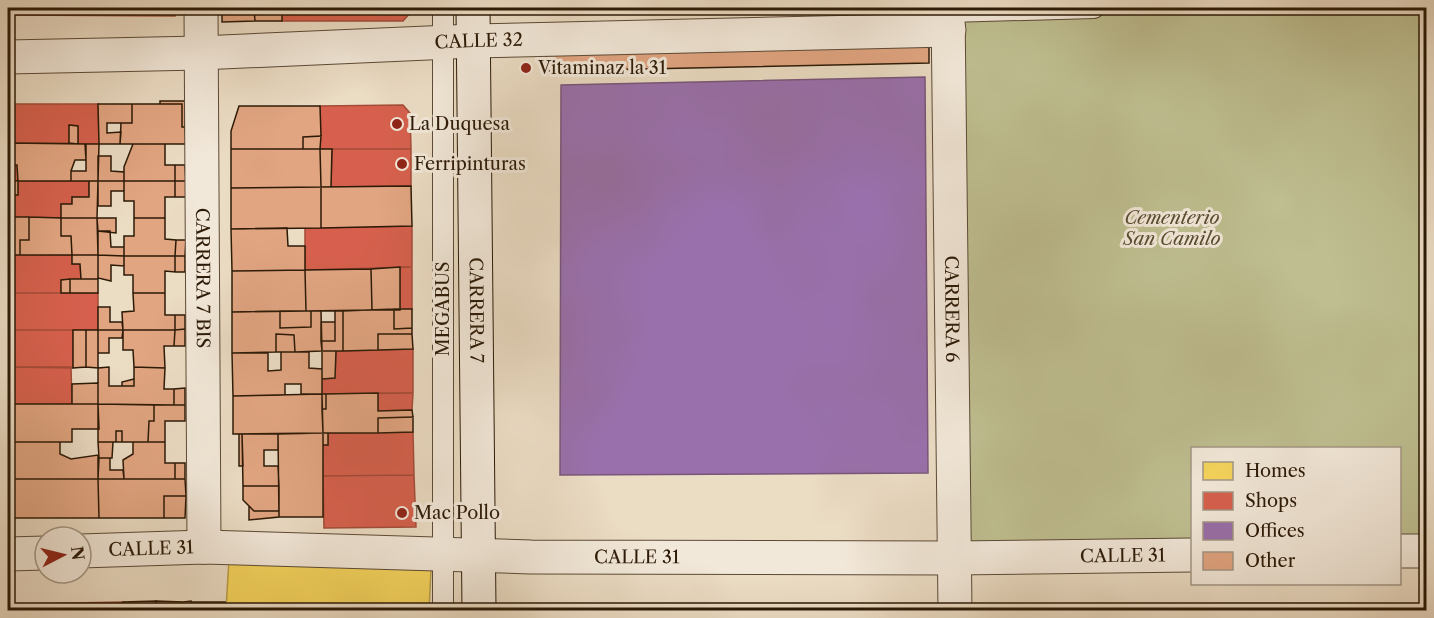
<svg xmlns="http://www.w3.org/2000/svg" width="1434" height="618" font-family="'Libre Caslon Text',serif">
	<style>
		.green { fill: #bebe90; stroke: #756c4c; stroke-width: 1.5 }
		.homes { fill: #f6d55c; stroke: #b99d42; stroke-width: 1.5 }
		.shops { fill: #d6604d; stroke: #a34b38; stroke-width: 1.5 }
		.offices { fill: #9970ab; stroke: #78567a; stroke-width: 1.5 }
		.building { fill: #e1a581; stroke: #2c1a07; stroke-width: 1.5 }
		.lines { fill: none; stroke-linecap: round; stroke-linejoin: round }
		.lane-casing { stroke: #5c4a36; stroke-width: 22 }
		.street-casing { stroke: #5c4a36; stroke-width: 35 }
		.secondary-casing { stroke: #2c1a07; stroke-width: 35 }
		.lane { stroke: #f2e8d9; stroke-width: 20 }
		.street { stroke: #f2e8d9; stroke-width: 33 }
		.secondary { stroke: #f2e8d9; stroke-width: 33 }
		.poi-dot { fill: #8f2418; stroke: #f2e8d9; stroke-width: 2 }
		.labels { text-anchor: middle; dominant-baseline: central; stroke-width: 6; stroke-linejoin: round; paint-order: stroke }
		.street-label { font-size: 18px; fill: #2c1a07; stroke: #f2e8d9 }
		.poi-label { font-size: 18px; fill: #2c1a07; stroke: #f2e8d9; text-anchor: start }
		.park-label { font-size: 18px; font-style: italic; fill: #584b30; stroke: #f2e8d9 }
	</style>
	<rect width="100%" height="100%" fill="#ebdcc4"/>
	<filter id="stains"><feTurbulence type="fractalNoise" baseFrequency=".00333" numOctaves="4"/><feColorMatrix values="0 0 0 0 .2 0 0 0 0 .09 0 0 0 0 .02 0 0 0 .5 -.17"/></filter>
	<radialGradient id="worn" r=".72"><stop offset=".6" stop-color="#630" stop-opacity="0"/><stop offset="1" stop-color="#630" stop-opacity=".3"/></radialGradient>
	<!-- green -->
	<path class="green" d="M948,8H1426V551H1400V448H1192V555L954,558Z"/>
	<!-- homes -->
	<path class="homes" d="M229,559L431,569L429,610H226Z"/>
	<!-- shops -->
	<path class="shops" d="M11,8H175V16L10,15Z
		M282,8H412V11L403,21H282Z
		M14,104H98L99,144H78V126L69,125V143H14Z
		M403,105L410,113L411,149H320V106Z
		M332,149H411V186L331,187Z
		M8,165H17L18,181L8,180Z
		M18,181H89V197H72V204H61V218L8,217V195H18Z
		M412,226V267L305,270V228Z
		M8,255H72V264H80L81,279L61,280V293H8Z
		M400,267H412V309L400,310Z
		M8,293H98V330H9Z
		M9,330H73V368L9,367L8,351H12V346H8Z
		M413,349V393L322,394V379L335,378L336,351Z
		M9,367H71L72,404H9Z
		M378,393H413L412,410L378,411Z
		M413,432L414,475L323,476V445H328V433Z
		M414,475L416,527L324,528L323,476Z
		M123,602V610H19V604Z"/>
	<!-- offices -->
	<path class="offices" d="M925,77L928,473L560,475L561,85Z"/>
	<!-- building -->
	<path class="building" d="M222,8H254L255,21L222,22Z
		M254,8H282V21H255Z
		M929,40V63L547,71L546,48Z
		M160,101H185V127H182V104H160Z
		M98,104H132V123H107V133L121,132L120,144H99Z
		M132,104H182V127H185L186,144H120L121,123H132Z
		M239,106H320L321,136L303,137V149H231V131Z
		M69,125L78,126V144L69,143Z
		M321,136L320,149H303V137Z
		M8,143L85,144L86,160H75L71,171V181H18L17,165H8Z
		M86,144H99L98,181H71V171H86Z
		M133,144H165V165H175V181H124V167Z
		M231,149H320L321,187L231,188Z
		M320,149H332L331,187H321Z
		M98,156H111V171L124,172V181H98Z
		M175,165H185L186,181H175Z
		M8,180L18,181V195H8Z
		M89,181H98L97,218H61V204H72V197H89Z
		M98,181H124V191H111V206H98Z
		M124,181H175V197H165V218H134V201H124Z
		M175,181H186V197H175Z
		M411,186L412,226L321,228V187Z
		M321,187V228L231,229V188Z
		M8,217H29V240H20V255H8Z
		M29,217L61,218V236H71L72,255H20V240H29Z
		M61,218H97L98,255H72L71,236H61Z
		M97,218H116V233L98,231Z
		M134,218H165V239L176,240L175,256H124V236H134Z
		M287,228L288,246H305V270L232,271L231,229Z
		M98,231H110L111,247H124V256L98,255Z
		M176,240H186L185,256H175Z
		M72,255H98V279H81L80,264H72Z
		M98,255L124,256V266L111,265V281L98,278Z
		M124,256H175V272L165,271V293H133V275H124Z
		M175,256H185V272H175Z
		M400,267V310H372L371,269Z
		M371,269L372,310L306,311L305,270Z
		M305,270L306,311L232,312V271Z
		M70,279H98V293H70Z
		M70,279V293H61V280Z
		M133,293H165V315H175V330H123L122,312L134,311Z
		M98,307H110V322H122L123,330H98Z
		M394,309V329L412,328V334H378V350L343,351V311Z
		M394,309H412V328L394,329Z
		M280,311V328L311,327V311H321L322,351L295,352L294,335L276,334V352L232,353V312Z
		M280,311H311V327L280,328Z
		M335,311H343V351H322L321,341H335Z
		M175,315H185V329L175,330Z
		M321,322H335V341H321Z
		M185,329V346H174L175,330Z
		M73,330H86V367L73,368Z
		M86,330H98V368L86,367Z
		M98,330H123L122,338H109V353H98Z
		M123,330H175L174,346H164L165,368L134,367L133,350H123Z
		M276,334L294,335L295,352H276Z
		M378,334H412L413,349L378,350Z
		M322,351H336L335,378L322,379Z
		M281,352H309V368L322,369V394H301V384H285V395L233,396L232,353H268V371L281,370Z
		M109,367V386H134V367L165,368L164,389H174V405L98,404V368Z
		M134,379V386H122V382Z
		M98,383V404H72V384Z
		M185,388V405H174V389Z
		M378,393V411L412,410L413,417L378,418V433H323L322,409H326V394Z
		M322,394L323,433L233,434V396Z
		M322,394H326V409H322Z
		M9,404H98L99,429H72V442H9Z
		M98,404L154,405V421H149L148,442H122V431H116V442H98Z
		M154,405H185V421H165V442H148L149,421H154Z
		M413,417V432L378,433V418Z
		M116,431H122V442H116Z
		M323,433V517H279L278,434Z
		M323,433H328V445H323Z
		M239,434H242L243,466H239Z
		M242,434H278V450H264V466H278L279,486H243Z
		M9,442H60V454L71,459L98,455V479H9Z
		M98,442H113L112,458H99Z
		M133,442H165V463H175V479H124L123,460L133,454Z
		M99,458H110V470H123L124,479H98Z
		M175,463H185V479H175Z
		M9,479H98L99,518H13L9,509L11,510V492H8Z
		M98,479H185L186,496H164V518H99Z
		M243,486H279V511H254L243,500Z
		M164,496H186L185,518H164Z
		M249,506L254,511H279V517L249,520Z
		M156,601L183,602V610H156Z
		M156,601V610H123V602Z
		M183,602L191,601V610H183Z
		M191,602H225V610H191Z"/>
	<g class="lines">
		<defs>
			<path id="lane" d="M443,8V610
				M948,12L1094,8"/>
			<g id="street">
				<path id="s1" d="M201,8L204,547"/>
				<path id="s2" d="M948,9L955,610"/>
				<path id="s3" d="M8,57L200,53L473,41L949,30"/>
				<path id="s4" d="M81,551L204,547L531,557L954,558L1192,555"/>
				<path d="M1400,551H1426"/>
				<path d="M8,554L45,553"/>
			</g>
			<g id="secondary">
				<path id="s5" d="M473,8L479,610"/>
			</g>
		</defs>
		<!-- lane casing -->
		<use href="#lane" class="lane-casing"/>
		<!-- street casing -->
		<use href="#street" class="street-casing"/>
		<!-- secondary casing -->
		<use href="#secondary" class="secondary-casing"/>
		<!-- lane -->
		<use href="#lane" class="lane"/>
		<!-- street -->
		<use href="#street" class="street"/>
		<!-- secondary -->
		<use href="#secondary" class="secondary"/>
	</g>
	<!-- markers -->
	<g class="poi-dot">
		<circle cx="526" cy="68" r="6"/>
		<circle cx="397" cy="124" r="6"/>
		<circle cx="402" cy="164" r="6"/>
		<circle cx="402" cy="513" r="6"/>
	</g>
	<g class="labels">
		<!-- street labels -->
		<g class="street-label">
			<text stroke="none"><textPath href="#s3" startOffset="471">CALLE 32</textPath></text>
			<text stroke="none"><textPath href="#s1" startOffset="270">CARRERA 7 BIS</textPath></text>
			<text transform="translate(443 309) rotate(-90)">MEGABUS</text>
			<text stroke="none"><textPath href="#s5" startOffset="302">CARRERA 7</textPath></text>
			<text stroke="none"><textPath href="#s2" startOffset="300">CARRERA 6</textPath></text>
			<text stroke="none"><textPath href="#s4" startOffset="70">CALLE 31</textPath></text>
			<text stroke="none"><textPath href="#s4" startOffset="1042">CALLE 31</textPath></text>
			<text stroke="none"><textPath href="#s4" startOffset="556">CALLE 31</textPath></text>
		</g>
		<!-- poi labels -->
		<g class="poi-label">
			<text x="538" y="68">Vitaminaz la 31</text>
			<text x="409" y="124">La Duquesa</text>
			<text x="414" y="164">Ferripinturas</text>
			<text x="414" y="513">Mac Pollo</text>
		</g>
		<!-- park labels -->
		<g class="park-label">
			<text x="1172" y="218">Cementerio<tspan x="1172" dy="21">San Camilo</tspan></text>
		</g>
	</g>
	<!-- margin -->
	<rect width="1434" height="618" fill="none" stroke="#ebdcc4" stroke-width="30"/>
	<rect x="9" y="9" width="1416" height="600" fill="none" stroke="#2c1a07" stroke-width="3"/>
	<rect x="15" y="15" width="1404" height="588" fill="none" stroke="#2c1a07" stroke-width="1.5"/>
	<!-- legend -->
	<rect x="1191" y="447" width="210" height="138" fill="#f2e8d9" stroke="#a39685" stroke-width="1.5"/>
	<rect x="1203" y="462" width="30" height="18" fill="#f6d55c" stroke="#a39685" stroke-width="1.5"/>
	<text x="1245" y="477" font-size="18" fill="#2c1a07">Homes</text>
	<rect x="1203" y="492" width="30" height="18" fill="#d6604d" stroke="#a39685" stroke-width="1.5"/>
	<text x="1245" y="507" font-size="18" fill="#2c1a07">Shops</text>
	<rect x="1203" y="522" width="30" height="18" fill="#9970ab" stroke="#a39685" stroke-width="1.5"/>
	<text x="1245" y="537" font-size="18" fill="#2c1a07">Offices</text>
	<rect x="1203" y="552" width="30" height="18" fill="#e1a581" stroke="#a39685" stroke-width="1.5"/>
	<text x="1245" y="567" font-size="18" fill="#2c1a07">Other</text>
	<!-- north arrow -->
	<g transform="translate(63 555) rotate(83)"><circle r="28" fill="#f2e8d9" stroke="#a39685" stroke-width="1.5"/>
	<path d="M0-4.5L10 22L0 15L-10 22Z" fill="#8f2418"/>
	<text y="-9" font-size="16" font-weight="bold" text-anchor="middle" fill="#2c1a07">N</text>
	</g>
	<rect width="100%" height="100%" filter="url(#stains)"/>
	<rect width="100%" height="100%" fill="url(#worn)"/>
</svg>
